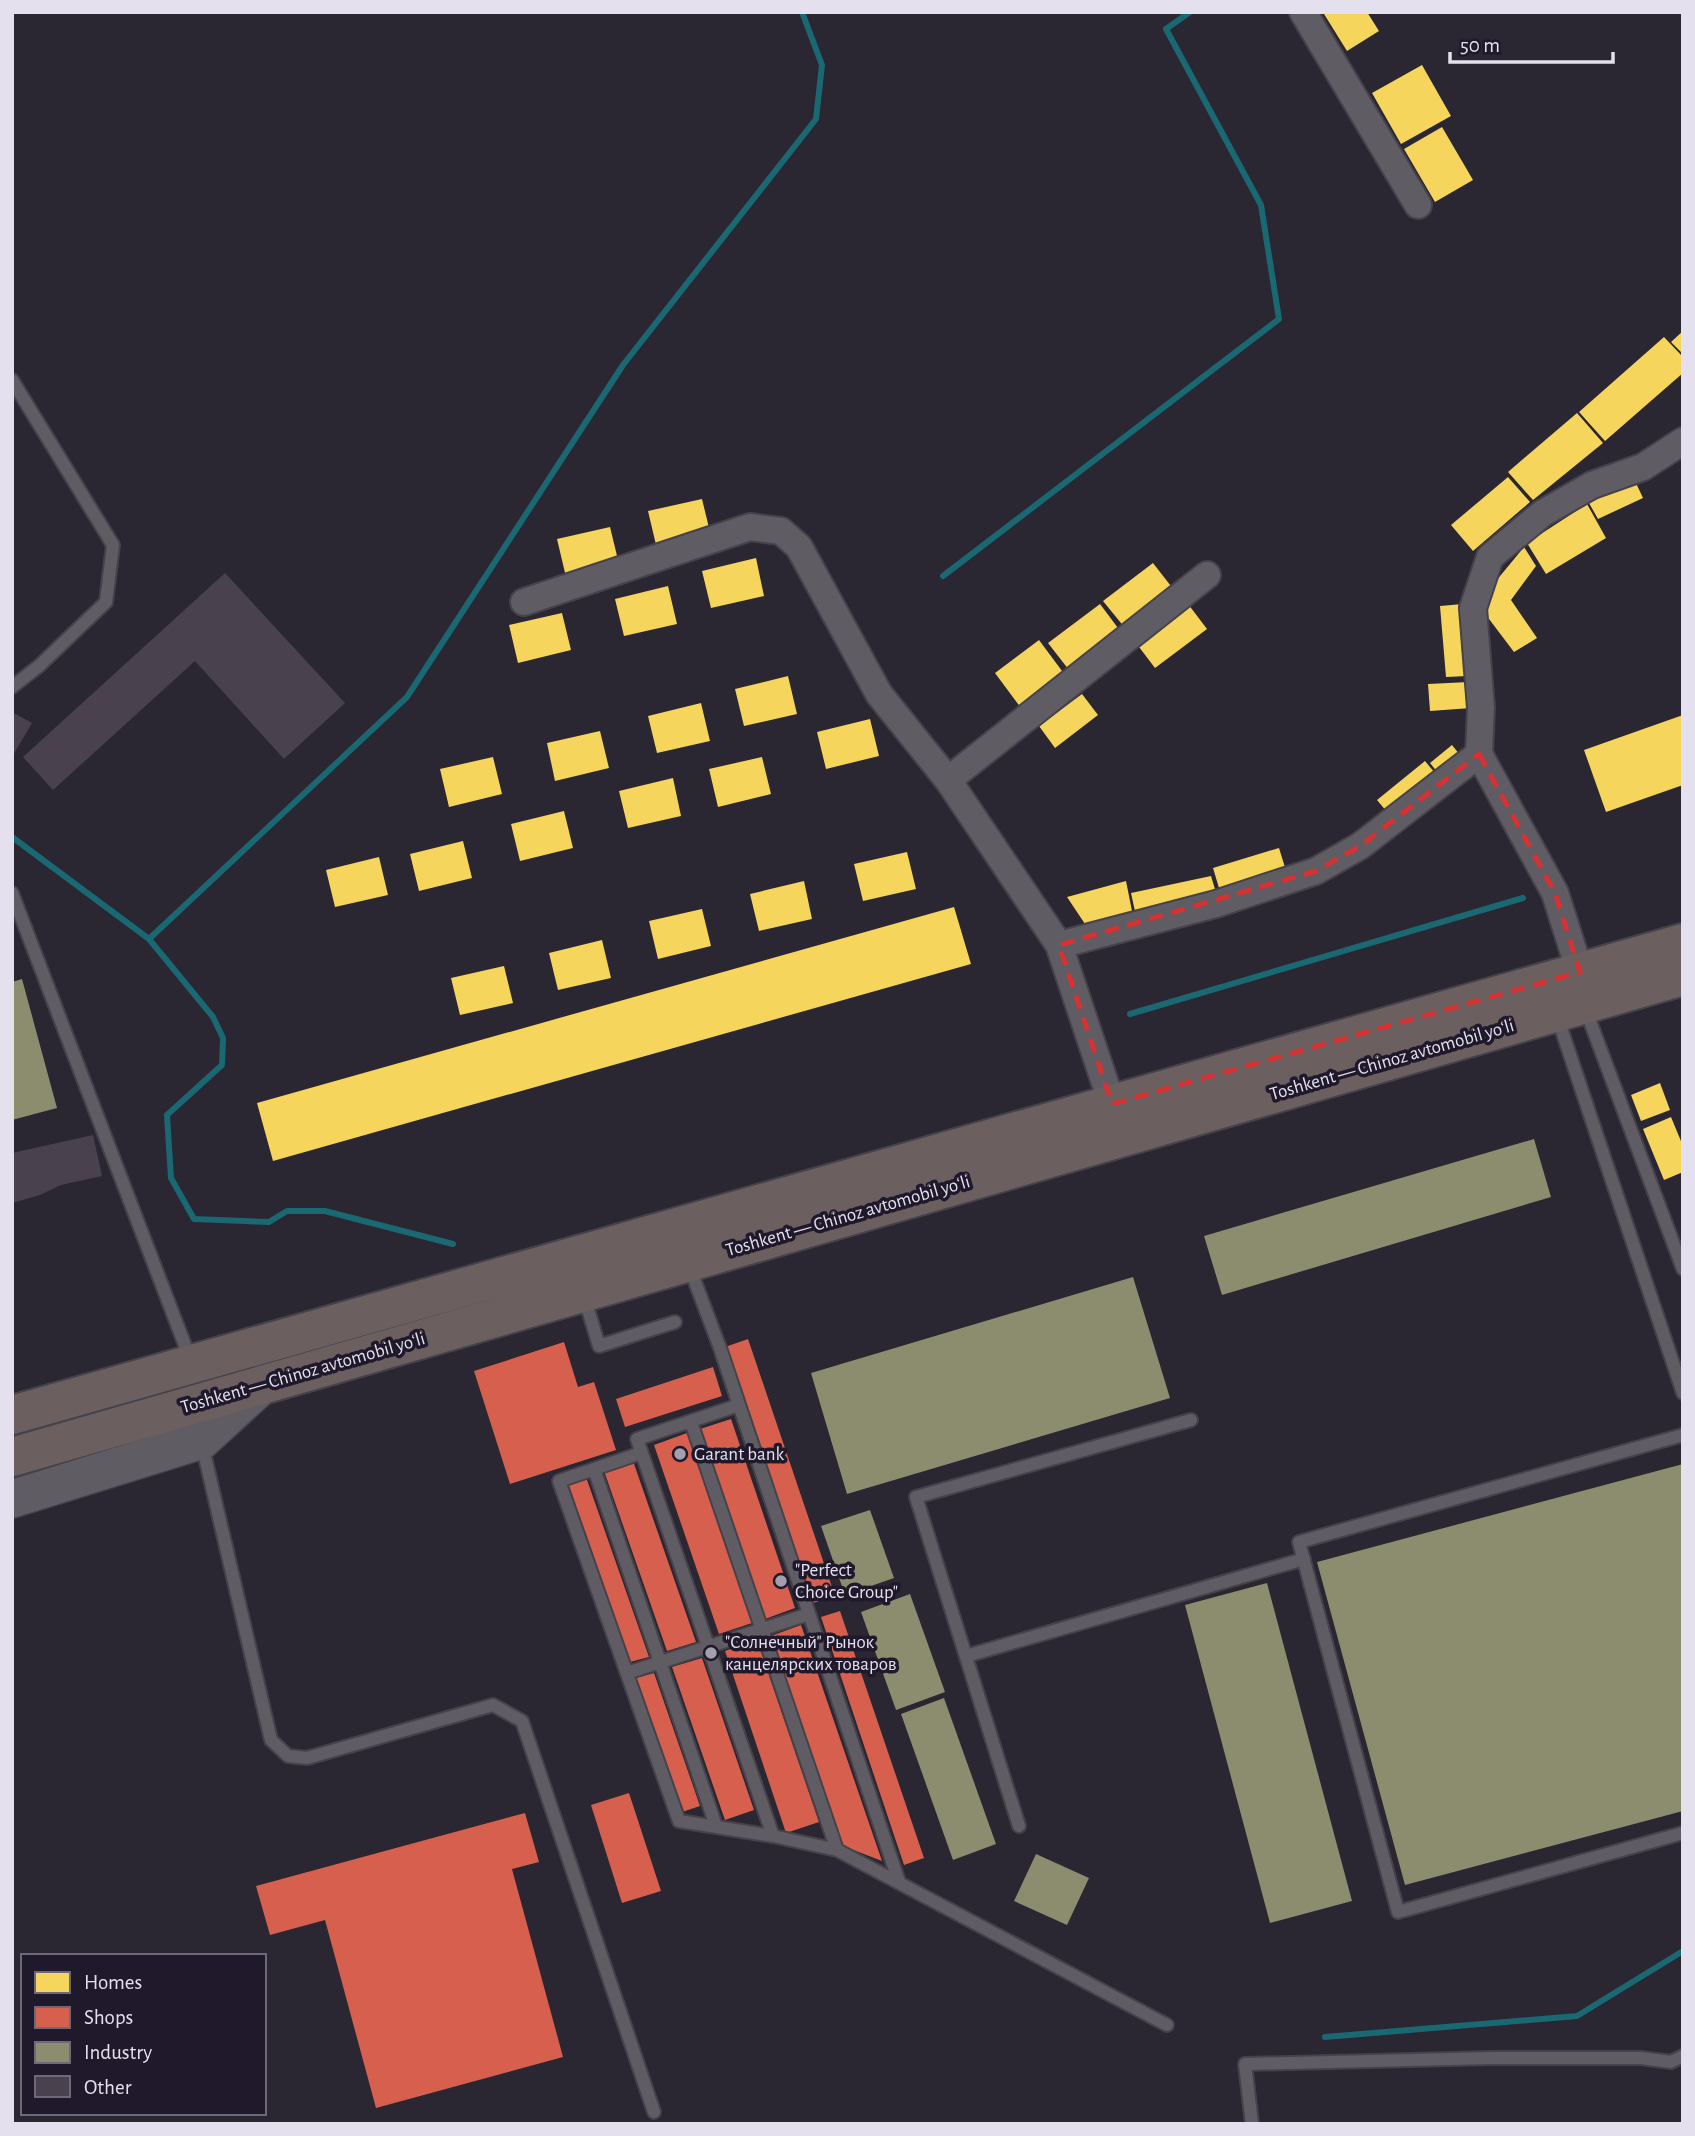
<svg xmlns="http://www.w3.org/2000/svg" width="1695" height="2136" font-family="'Alegreya Sans',sans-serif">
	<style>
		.homes { fill: #f6d55c }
		.shops { fill: #d6604d }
		.industry { fill: #8c8c6e }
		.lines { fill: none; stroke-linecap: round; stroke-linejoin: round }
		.stream { stroke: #196872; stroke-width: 6 }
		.building { fill: #4a414f }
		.lane-casing { stroke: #45424b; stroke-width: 16 }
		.street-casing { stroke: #45424b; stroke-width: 30 }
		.secondary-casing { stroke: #45424b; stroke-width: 40 }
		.highway-casing { stroke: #45424b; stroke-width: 42 }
		.lane { stroke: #5f5c64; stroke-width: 12 }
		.street { stroke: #5f5c64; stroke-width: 26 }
		.secondary { stroke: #5f5c64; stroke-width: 37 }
		.highway { stroke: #6b605f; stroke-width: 38 }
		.marked { fill: none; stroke: #d73132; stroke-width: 5; stroke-dasharray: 14 9; stroke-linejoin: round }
		.poi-dot { fill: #a39fac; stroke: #1f192b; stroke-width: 2.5 }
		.labels { text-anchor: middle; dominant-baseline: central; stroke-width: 7; stroke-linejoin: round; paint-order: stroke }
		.street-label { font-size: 19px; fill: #e4e0ed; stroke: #1f192b }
		.poi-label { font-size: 19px; fill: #e4e0ed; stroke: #1f192b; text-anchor: start }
	</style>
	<rect width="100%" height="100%" fill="#2a2632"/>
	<!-- homes -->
	<path class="homes" d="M1328,12H1367L1379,31L1347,51L1324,14Z
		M1422,65L1451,116L1401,144L1372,93Z
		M1442,127L1473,180L1435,202L1404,149Z
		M1683,331V354L1671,342Z
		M1664,337L1683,357V373L1605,441L1579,412Z
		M1577,413L1603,443L1533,500L1508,472Z
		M1508,477L1530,502L1473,551L1451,525Z
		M1635,481L1643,498L1598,519L1589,503Z
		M702,499L711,536L657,549L648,511Z
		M1587,504L1606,538L1546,574L1527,543Z
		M610,527L619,564L566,577L557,539Z
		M1524,547L1536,566L1511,600L1537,638L1514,652L1486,615L1488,599L1496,581Z
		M756,558L764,596L711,608L702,571Z
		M1153,563L1174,590L1125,628L1103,601Z
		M668,586L677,624L624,636L615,599Z
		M1185,600L1207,629L1155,668L1133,639Z
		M1100,604L1121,632L1069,670L1048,643Z
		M1463,604L1468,676L1446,677L1440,606Z
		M562,613L571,650L518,663L509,625Z
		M1039,640L1065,675L1021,708L995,673Z
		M788,676L797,714L744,726L735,689Z
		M1469,682L1471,708L1430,711L1428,684Z
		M1082,694L1098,715L1055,748L1039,726Z
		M701,703L710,741L657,753L648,716Z
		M1683,715V785L1606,812L1584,750Z
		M870,719L879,756L826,769L817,732Z
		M600,731L609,768L555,781L547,743Z
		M1452,745L1464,760L1442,778L1430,763Z
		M493,757L502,794L449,807L440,769Z
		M762,757L771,794L718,807L709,769Z
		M1425,761L1440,779L1392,818L1377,800Z
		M673,778L681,816L628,828L619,791Z
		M564,811L573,848L520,861L511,824Z
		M463,841L472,878L419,891L410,854Z
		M1279,848L1288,877L1222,898L1213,868Z
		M907,852L916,889L863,901L854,864Z
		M379,857L388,895L335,907L326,870Z
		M1211,876L1218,899L1136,916L1131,893Z
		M804,881L812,919L759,931L750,894Z
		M1126,881L1133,916L1087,927L1067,897Z
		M954,907L971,964L273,1161L257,1103Z
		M702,909L711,946L658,959L649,921Z
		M602,940L611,978L558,990L549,953Z
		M504,966L513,1003L460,1015L451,978Z
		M1660,1083L1670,1110L1641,1121L1631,1095Z
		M1671,1117L1683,1146V1172L1664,1180L1643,1129Z"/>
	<!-- shops -->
	<path class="shops" d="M748,1339L835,1596L813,1603L725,1347Z
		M564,1342L578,1387L594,1382L616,1450L510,1484L474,1371Z
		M713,1367L722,1396L625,1427L616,1399Z
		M731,1419L795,1608L765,1619L700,1429Z
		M687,1433L752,1623L719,1634L654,1445Z
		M633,1461L696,1642L667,1651L604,1471Z
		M586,1477L649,1657L630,1662L568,1483Z
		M840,1611L924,1858L904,1865L821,1617Z
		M801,1625L882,1861L843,1846L771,1636Z
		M757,1640L819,1822L786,1833L725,1651Z
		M702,1658L754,1810L725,1820L672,1667Z
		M654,1673L700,1806L682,1812L636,1678Z
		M629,1793L661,1891L622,1903L591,1805Z
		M525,1813L539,1862L512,1869L563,2057L376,2108L325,1920L270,1935L256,1886Z"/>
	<!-- industry -->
	<path class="industry" d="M22,979L57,1108L12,1120V982Z
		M1534,1139L1551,1197L1222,1295L1204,1236Z
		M1133,1277L1170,1398L847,1494L811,1373Z
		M1683,1464V1811L1405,1885L1317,1562Z
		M870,1510L894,1578L845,1595L821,1526Z
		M1267,1583L1352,1901L1270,1923L1185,1605Z
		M910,1594L945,1692L896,1710L861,1612Z
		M944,1698L996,1844L953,1860L901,1714Z
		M1036,1854L1089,1878L1067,1925L1014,1901Z"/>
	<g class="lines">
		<!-- stream -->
		<path class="stream" d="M943,576L1279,319L1261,205L1166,29L1190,12
			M12,837L149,939L213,1017L223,1038L222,1065L167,1115L171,1178L194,1219L269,1222L287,1211H325L453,1244
			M149,939L407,697L623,365L816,119L822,65L802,12
			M1130,1014L1523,898
			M1325,2037L1577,2016L1683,1951"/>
	</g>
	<!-- building -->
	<path class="building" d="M225,573L345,703L284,759L195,661L53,790L23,757Z
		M12,712L32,723L12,757Z
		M93,1135L102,1176L61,1185L40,1195L12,1203V1153Z"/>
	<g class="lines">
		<defs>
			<path id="lane" d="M12,380L113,545L106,602L39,666L12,687
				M12,893L191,1361
				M1585,1008L1683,1269
				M1557,1016L1683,1393
				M689,1266L720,1348L899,1882
				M584,1296L599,1346L675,1322
				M739,1405L637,1439L773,1836
				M691,1422L837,1850
				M1683,1435L1299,1542L1398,1912L1683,1833
				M202,1444L271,1740L288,1756L307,1758L493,1705L522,1721L654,2112
				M641,1453L559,1481L679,1821L773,1836L837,1850L1167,2025
				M594,1469L716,1826
				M966,1656L1304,1559
				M627,1673L809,1614
				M1019,1826L916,1497L1191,1420
				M1252,2124L1245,2064L1491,2058H1641L1671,2062L1683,2056"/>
			<path id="street" d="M1303,12L1418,205
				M524,602L750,527L781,531L799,547L879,694L948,780L1059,945L1112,1104
				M948,780L1207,575
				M1059,945L1216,904L1316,871L1360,846L1479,754
				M1580,972L1555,893L1479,754L1481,708L1473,608L1490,557L1543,513L1592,485L1643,467L1683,441"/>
			<path id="secondary" d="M12,1499L202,1440L262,1385"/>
			<path id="highway" d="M12,1415L1683,943
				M12,1457L1683,976"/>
		</defs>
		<!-- lane casing -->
		<use href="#lane" class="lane-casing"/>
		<!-- street casing -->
		<use href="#street" class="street-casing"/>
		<!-- secondary casing -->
		<use href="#secondary" class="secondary-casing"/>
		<!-- highway casing -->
		<use href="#highway" class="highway-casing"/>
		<!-- lane -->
		<use href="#lane" class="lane"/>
		<!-- street -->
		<use href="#street" class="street"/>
		<!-- secondary -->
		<use href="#secondary" class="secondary"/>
		<!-- highway -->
		<use href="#highway" class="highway"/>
	</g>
	<!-- marked area -->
	<path class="marked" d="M1479,754L1555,893L1580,972L1112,1104L1059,945L1316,871L1360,846Z"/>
	<!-- markers -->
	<g class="poi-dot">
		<circle cx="680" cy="1454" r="7"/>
		<circle cx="781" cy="1581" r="7"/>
		<circle cx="711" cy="1653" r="7"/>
	</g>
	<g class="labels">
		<!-- street labels -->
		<g class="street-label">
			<text transform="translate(1392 1060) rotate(-16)">Toshkent — Chinoz avtomobil yoʻli</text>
			<text transform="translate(848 1216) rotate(-16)">Toshkent — Chinoz avtomobil yoʻli</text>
			<text transform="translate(303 1373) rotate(-16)">Toshkent — Chinoz avtomobil yoʻli</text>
		</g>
		<!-- poi labels -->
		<g class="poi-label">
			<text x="694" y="1454">Garant bank</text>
			<text x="795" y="1570">"Perfect<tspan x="795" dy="22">Choice Group"</tspan></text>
			<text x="725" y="1642">"Солнечный" Рынок<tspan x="725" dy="22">канцелярских товаров</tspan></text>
		</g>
	</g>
	<!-- border -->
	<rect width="1695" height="2136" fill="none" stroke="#e4e0ed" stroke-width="28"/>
	<!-- legend -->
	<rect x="21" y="1954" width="245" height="161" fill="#1f192b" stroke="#6e6979" stroke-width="2"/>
	<rect x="35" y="1972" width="35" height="21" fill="#f6d55c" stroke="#6e6979" stroke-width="2"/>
	<text x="84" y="1989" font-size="21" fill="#e4e0ed">Homes</text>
	<rect x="35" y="2007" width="35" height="21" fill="#d6604d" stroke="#6e6979" stroke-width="2"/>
	<text x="84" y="2024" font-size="21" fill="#e4e0ed">Shops</text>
	<rect x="35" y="2042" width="35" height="21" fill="#8c8c6e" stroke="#6e6979" stroke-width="2"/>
	<text x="84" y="2059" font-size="21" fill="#e4e0ed">Industry</text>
	<rect x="35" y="2076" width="35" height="21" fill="#4a414f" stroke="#6e6979" stroke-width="2"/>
	<text x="84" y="2094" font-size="21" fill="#e4e0ed">Other</text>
	<!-- scale -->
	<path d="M1450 52v10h163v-10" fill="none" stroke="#e4e0ed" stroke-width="3.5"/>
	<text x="1460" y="52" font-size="21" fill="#e4e0ed" stroke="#1f192b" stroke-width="5" paint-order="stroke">50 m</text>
</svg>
